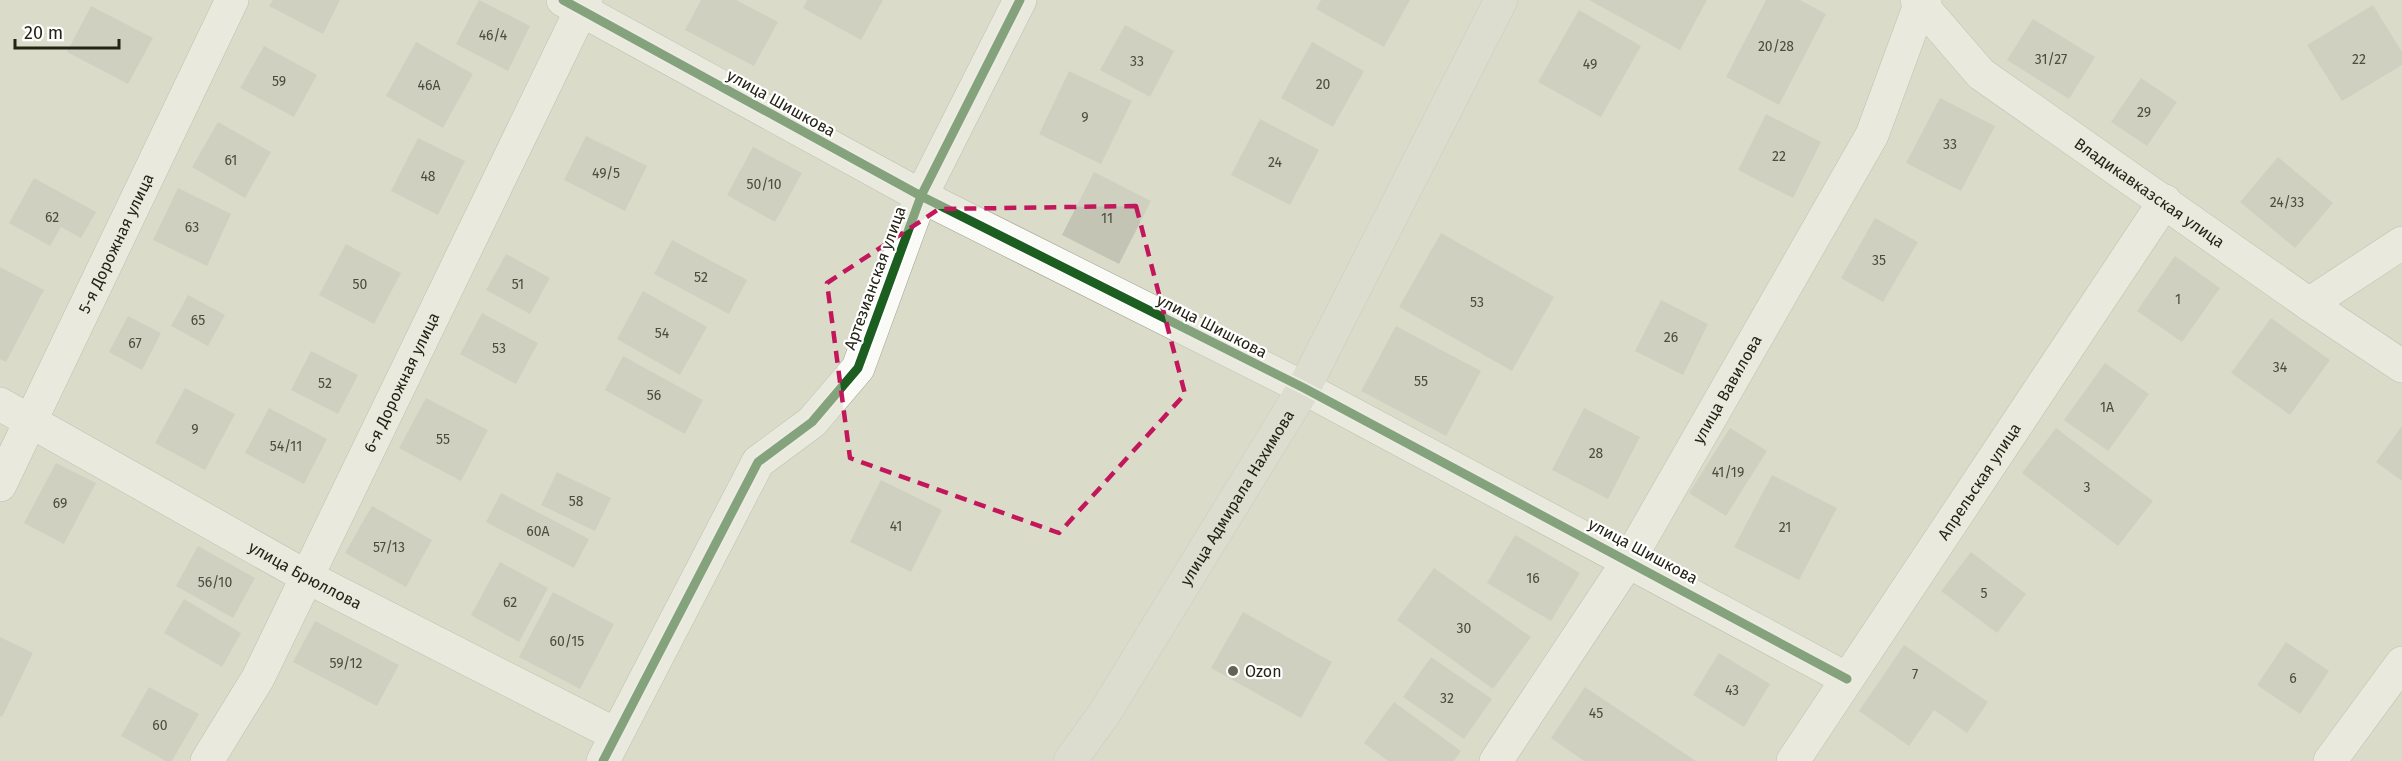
<svg xmlns="http://www.w3.org/2000/svg" width="2402" height="761" font-family="'Fira Sans',sans-serif">
	<style>
		.building { fill: #c4c4b5 }
		.lines { fill: none; stroke-linecap: round; stroke-linejoin: round }
		.minor-casing { stroke: #9f9f91; stroke-width: 34 }
		.major-casing { stroke: #babab1; stroke-width: 34 }
		.minor { stroke: #fafaf7; stroke-width: 33 }
		.major { stroke: #dfdfd8; stroke-width: 33 }
		.cycleway-casing { stroke: #fff; stroke-width: 13 }
		.cycleway { stroke: #1b5e20; stroke-width: 9 }
		.marked { fill: none; stroke: #c2185b; stroke-width: 4.5; stroke-dasharray: 12 8; stroke-linejoin: round }
		.poi-dot { fill: #636355; stroke: #fff; stroke-width: 2 }
		.labels { text-anchor: middle; dominant-baseline: central; stroke-width: 4.5; stroke-linejoin: round; paint-order: stroke }
		.number-label { font-size: 14px; fill: #4c4c3e }
		.street-label { font-size: 16px; fill: #232316; stroke: #fff }
		.poi-label { font-size: 16px; fill: #232316; stroke: #fff; text-anchor: start }
	</style>
	<rect width="100%" height="100%" fill="#dbdbc9"/>
	<!-- building -->
	<path class="building" d="M273,0H340L323,34L269,6Z
		M479,0L530,26L508,71L456,44Z
		M701,0H736L778,22L754,66L685,30Z
		M807,0H883L861,40L803,8Z
		M1321,0H1410L1384,47L1316,9Z
		M1589,0H1707L1680,50Z
		M1766,0H1800L1826,14L1779,105L1726,77Z
		M2373,5L2402,52V65L2342,101L2307,45Z
		M91,6L153,38L128,84L67,52Z
		M1579,10L1641,46L1601,117L1538,82Z
		M2033,19L2095,57L2069,99L2007,60Z
		M1125,25L1174,51L1150,97L1100,70Z
		M416,42L473,74L443,128L386,96Z
		M1312,42L1364,71L1333,127L1281,98Z
		M264,46L317,75L294,117L240,88Z
		M1069,71L1132,101L1101,164L1039,134Z
		M2141,78L2177,102L2147,146L2111,122Z
		M1940,98L1995,126L1961,191L1906,163Z
		M1766,114L1821,142L1793,198L1738,170Z
		M1260,119L1319,150L1290,205L1231,175Z
		M218,122L271,152L245,198L192,167Z
		M586,136L647,166L625,211L564,180Z
		M418,138L465,161L438,215L391,191Z
		M753,147L802,173L775,222L727,195Z
		M2278,157L2333,203L2295,248L2240,202Z
		M1094,172L1151,201L1119,264L1062,235Z
		M34,178L96,212L81,238L61,227L50,246L9,223Z
		M178,188L231,214L207,266L153,240Z
		M1875,218L1918,242L1883,302L1841,278Z
		M1441,233L1554,297L1512,371L1399,307Z
		M672,240L747,280L729,314L654,274Z
		M346,244L401,273L374,324L319,295Z
		M506,254L550,278L530,314L486,290Z
		M2175,256L2220,288L2182,342L2137,311Z
		M0,267L44,290L6,362L0,359Z
		M643,291L707,327L680,375L617,339Z
		M188,295L225,315L208,346L171,326Z
		M1661,300L1708,324L1683,375L1635,351Z
		M482,313L538,343L516,384L460,354Z
		M128,316L161,333L142,370L109,352Z
		M2271,318L2330,360L2290,415L2231,373Z
		M1396,326L1481,371L1446,436L1361,391Z
		M311,351L358,375L338,414L291,390Z
		M623,356L703,400L685,434L605,390Z
		M2105,363L2149,394L2108,451L2064,420Z
		M185,388L235,414L205,470L155,443Z
		M426,398L488,430L461,481L399,448Z
		M269,408L327,439L304,484L245,453Z
		M1584,408L1640,437L1608,499L1552,470Z
		M2402,426V481L2376,462Z
		M1730,428L1767,451L1726,516L1689,493Z
		M2056,428L2153,501L2118,546L2022,473Z
		M56,463L96,483L64,544L24,523Z
		M557,472L611,498L595,531L541,505Z
		M1772,475L1837,508L1799,580L1734,547Z
		M881,480L942,510L911,572L850,542Z
		M501,493L589,539L574,568L486,522Z
		M372,506L432,540L406,587L345,553Z
		M1515,535L1580,573L1551,621L1487,583Z
		M198,546L255,578L233,618L176,586Z
		M1971,552L2026,594L1997,633L1941,591Z
		M500,562L548,588L519,642L471,615Z
		M1434,568L1531,637L1493,689L1397,620Z
		M553,592L614,624L580,689L519,657Z
		M184,599L241,633L222,667L164,633Z
		M1243,612L1332,662L1301,718L1211,668Z
		M315,621L399,665L377,706L293,662Z
		M0,637L33,653L2,717L0,716Z
		M2286,642L2329,671L2300,714L2257,685Z
		M1904,645L1988,702L1967,733L1934,710L1909,746L1859,711Z
		M1719,653L1770,684L1744,727L1693,695Z
		M1431,657L1492,699L1464,739L1403,697Z
		M149,687L199,714L172,761H166L121,736Z
		M1585,687L1696,761H1584L1551,738Z
		M1394,702L1461,751L1454,761H1388L1364,743Z"/>
	<g class="lines">
		<defs>
			<g id="minor">
				<path d="M563,0L921,196L1304,388L1847,679"/>
				<path id="s1" d="M1917,0L1981,74L2309,304L2402,366"/>
				<path d="M2309,304L2402,243"/>
				<path id="s2" d="M0,404L307,577L615,734"/>
				<path id="s3" d="M0,485L232,0"/>
				<path id="s4" d="M207,761L258,678L586,0"/>
				<path d="M603,761L758,462L812,422L858,368L921,196L1020,0"/>
				<path id="s5" d="M1496,761L1629,560L1872,135L1921,2L1925,0"/>
				<path id="s6" d="M1793,761L2165,201"/>
				<path d="M2330,761L2402,663"/>
			</g>
			<g id="major">
				<path id="s7" d="M1070,761L1104,714L1304,388L1501,0"/>
			</g>
		</defs>
		<!-- minor casing -->
		<use href="#minor" class="minor-casing"/>
		<!-- major casing -->
		<use href="#major" class="major-casing"/>
		<!-- minor -->
		<use href="#minor" class="minor"/>
		<!-- major -->
		<use href="#major" class="major"/>
		<defs>
			<path id="cycleway" d="M563,0L921,196L1304,388L1847,679
				M603,761L758,462L812,422L858,368L921,196L1020,0"/>
		</defs>
		<!-- cycleway casing -->
		<use href="#cycleway" class="cycleway-casing"/>
		<!-- cycleway -->
		<use href="#cycleway" class="cycleway"/>
	</g>
	<!-- marked area -->
	<path d="M0 0H2402V761H0ZM1136,206L1185,394L1059,533L850,458L827,283L939,209Z" fill="#dbdbc9" fill-opacity=".55" fill-rule="evenodd"/>
	<path class="marked" d="M1136,206L1185,394L1059,533L850,458L827,283L939,209Z"/>
	<!-- markers -->
	<circle class="poi-dot" cx="1233" cy="671" r="6"/>
	<g class="labels">
		<!-- number labels -->
		<g class="number-label">
			<text x="493" y="35">46/4</text>
			<text x="1776" y="46">20/28</text>
			<text x="2051" y="59">31/27</text>
			<text x="2359" y="59">22</text>
			<text x="1137" y="61">33</text>
			<text x="1590" y="64">49</text>
			<text x="279" y="81">59</text>
			<text x="1323" y="84">20</text>
			<text x="429" y="85">46А</text>
			<text x="2144" y="112">29</text>
			<text x="1085" y="117">9</text>
			<text x="1950" y="144">33</text>
			<text x="1779" y="156">22</text>
			<text x="231" y="160">61</text>
			<text x="1275" y="162">24</text>
			<text x="606" y="173">49/5</text>
			<text x="428" y="176">48</text>
			<text x="764" y="184">50/10</text>
			<text x="2287" y="202">24/33</text>
			<text x="52" y="217">62</text>
			<text x="1107" y="218">11</text>
			<text x="192" y="227">63</text>
			<text x="1879" y="260">35</text>
			<text x="701" y="277">52</text>
			<text x="360" y="284">50</text>
			<text x="518" y="284">51</text>
			<text x="2178" y="299">1</text>
			<text x="1477" y="302">53</text>
			<text x="198" y="320">65</text>
			<text x="662" y="333">54</text>
			<text x="1671" y="337">26</text>
			<text x="135" y="343">67</text>
			<text x="499" y="348">53</text>
			<text x="2280" y="367">34</text>
			<text x="1421" y="381">55</text>
			<text x="325" y="383">52</text>
			<text x="654" y="395">56</text>
			<text x="2107" y="407">1А</text>
			<text x="195" y="429">9</text>
			<text x="443" y="439">55</text>
			<text x="286" y="446">54/11</text>
			<text x="1596" y="453">28</text>
			<text x="1728" y="472">41/19</text>
			<text x="2087" y="487">3</text>
			<text x="576" y="501">58</text>
			<text x="60" y="503">69</text>
			<text x="896" y="526">41</text>
			<text x="1785" y="527">21</text>
			<text x="538" y="531">60А</text>
			<text x="389" y="547">57/13</text>
			<text x="1533" y="578">16</text>
			<text x="215" y="582">56/10</text>
			<text x="1984" y="593">5</text>
			<text x="510" y="602">62</text>
			<text x="1464" y="628">30</text>
			<text x="567" y="641">60/15</text>
			<text x="346" y="663">59/12</text>
			<text x="1915" y="674">7</text>
			<text x="2293" y="678">6</text>
			<text x="1732" y="690">43</text>
			<text x="1447" y="698">32</text>
			<text x="1596" y="713">45</text>
			<text x="160" y="725">60</text>
		</g>
		<!-- street labels -->
		<g class="street-label">
			<text transform="translate(781 103) rotate(29)">улица Шишкова</text>
			<text stroke="none"><textPath href="#s1" startOffset="304">Владикавказская улица</textPath></text>
			<text stroke="none"><textPath href="#s3" startOffset="268">5-я Дорожная улица</textPath></text>
			<text transform="translate(875 278) rotate(-70)">Артезианская улица</text>
			<text transform="translate(1212 326) rotate(27)">улица Шишкова</text>
			<text stroke="none"><textPath href="#s4" startOffset="426">6-я Дорожная улица</textPath></text>
			<text stroke="none"><textPath href="#s5" startOffset="438">улица Вавилова</textPath></text>
			<text stroke="none"><textPath href="#s6" startOffset="336">Апрельская улица</textPath></text>
			<text stroke="none"><textPath href="#s7" startOffset="312">улица Адмирала Нахимова</textPath></text>
			<text transform="translate(1643 551) rotate(28)">улица Шишкова</text>
			<text stroke="none"><textPath href="#s2" startOffset="350">улица Брюллова</textPath></text>
		</g>
		<!-- poi labels -->
		<g class="poi-label">
			<text x="1245" y="671">Ozon</text>
		</g>
	</g>
	<!-- scale -->
	<path d="M15 39v9h104v-9" fill="none" stroke="#232316" stroke-width="3"/>
	<text x="24" y="39" font-size="18" fill="#232316" stroke="#ffffff" stroke-width="4.5" paint-order="stroke">20 m</text>
</svg>
